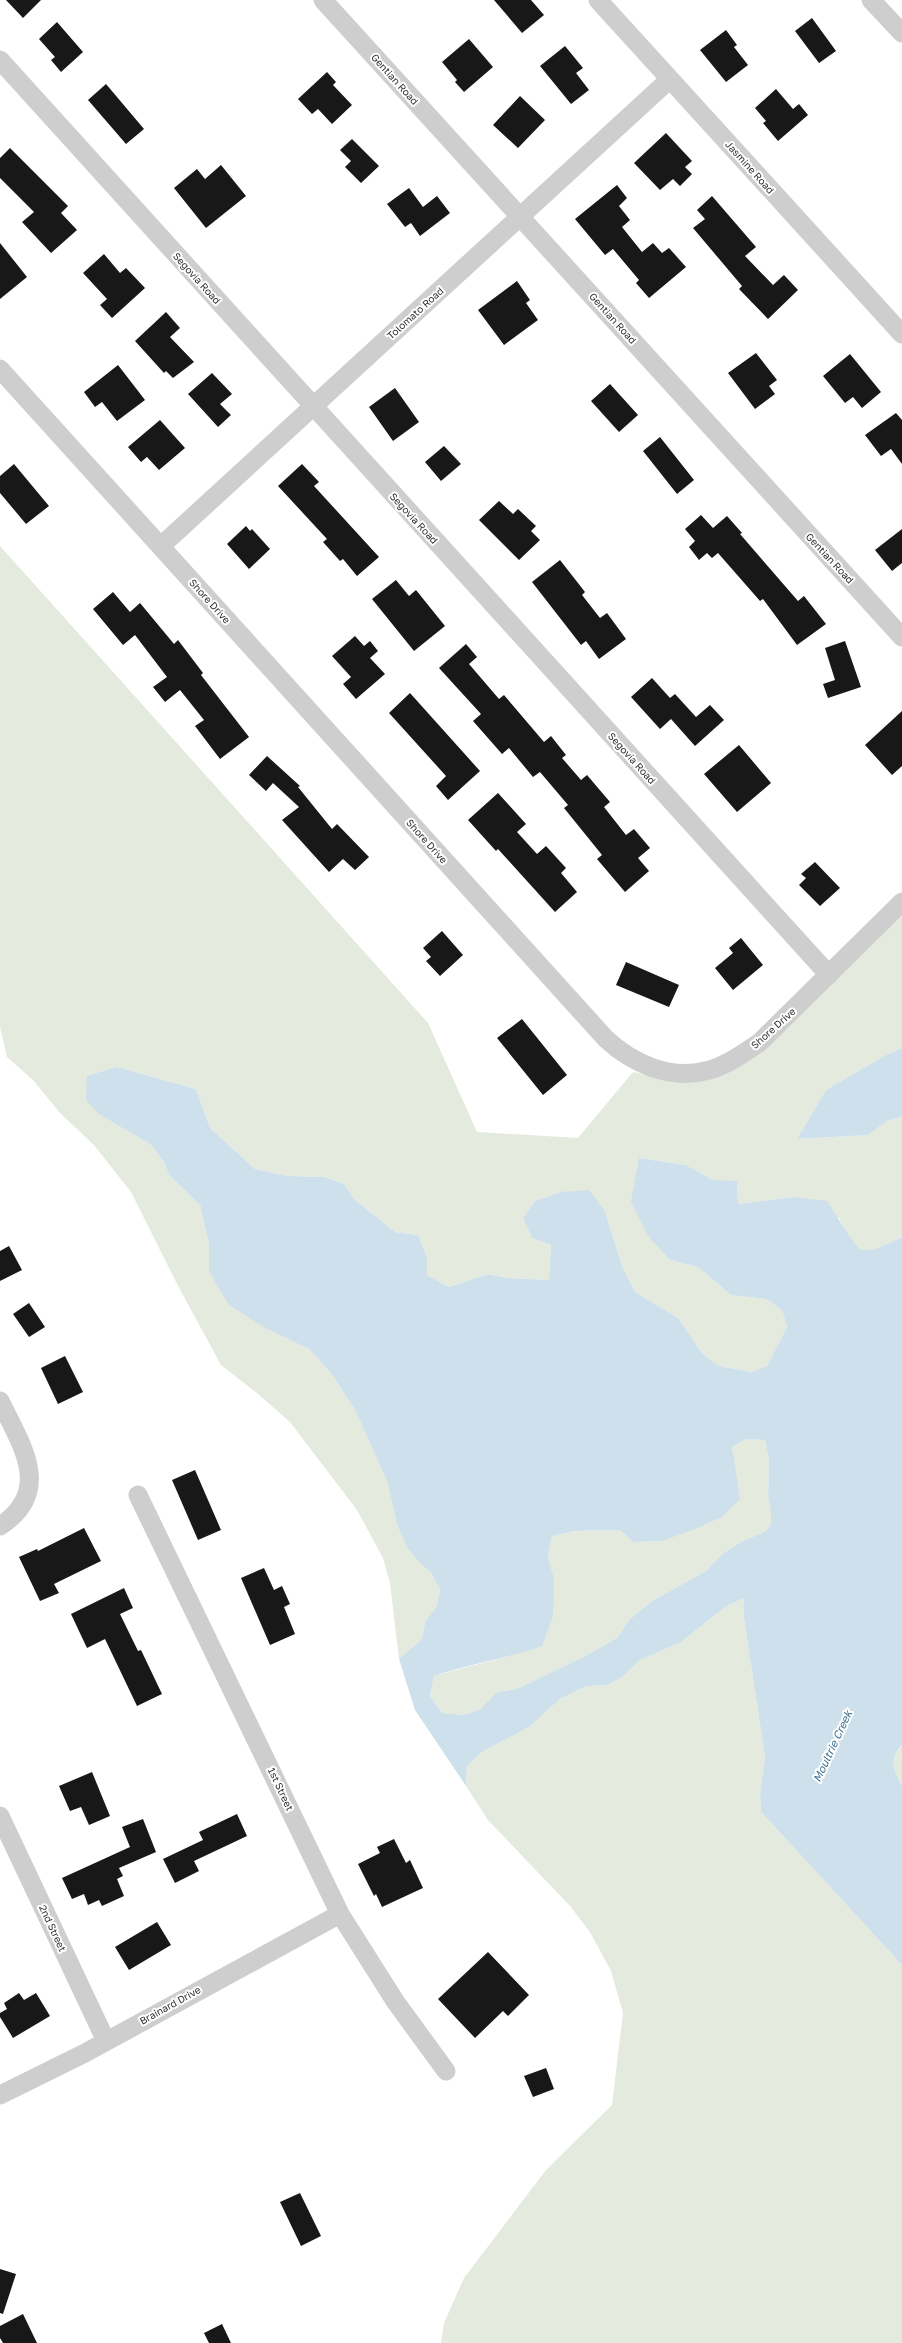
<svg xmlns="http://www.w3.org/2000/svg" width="902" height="2343" font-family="'Golos Text',sans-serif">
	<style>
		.green { fill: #e4eadd }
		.water { fill: #cde0ec; fill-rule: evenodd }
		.building { fill: #181818 }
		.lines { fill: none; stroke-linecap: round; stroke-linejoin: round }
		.street { stroke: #cecece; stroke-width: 19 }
		.labels { text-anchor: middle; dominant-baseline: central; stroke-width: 4; stroke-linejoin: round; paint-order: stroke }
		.street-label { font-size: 10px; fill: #313131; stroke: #fff }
		.water-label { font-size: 11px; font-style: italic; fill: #417291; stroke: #fff }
	</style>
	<rect width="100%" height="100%" fill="#fff"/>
	<!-- green -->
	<path class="green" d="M0,546L428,1023L477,1132L578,1138L633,1072L682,1082L724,1073L902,907V1048L886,1055L826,1090L797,1139L868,1135L889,1120L902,1117V1237L876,1249L861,1250L847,1235L839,1218L792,1197L738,1204L737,1182L713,1180L686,1165L639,1158L670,1260L698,1267L731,1295L766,1299L782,1310L787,1327L767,1366L751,1372L718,1366L702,1353L678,1318L635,1292L622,1266L605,1211L560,1192L535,1201L523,1218L532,1238L551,1245L549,1280L507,1278L488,1274L449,1287L427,1275V1257L418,1235L395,1232L354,1199L344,1184L325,1177L288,1176L255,1169L210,1128L196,1089L117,1067L100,1115L150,1144L164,1162L169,1175L200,1205L209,1244V1271L267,1329L309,1349L331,1373L355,1410L387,1481L397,1525L407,1547L418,1561L432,1574L440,1590L437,1606L425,1622L422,1639L399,1659L390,1583L383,1558L357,1510L290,1422L257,1393L221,1365L176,1282L131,1192L94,1145L60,1113L34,1081L7,1057L0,1027Z
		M746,1439L765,1440L769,1461L768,1496L771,1514V1524L766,1531L741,1542L722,1554L706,1571L652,1601L629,1620L617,1638L589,1654L517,1689L497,1692L482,1709L464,1715L442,1713L430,1696L434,1676C470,1665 506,1659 542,1645L554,1578L548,1557L552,1536L575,1531L620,1530L633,1542L662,1541L722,1517L734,1471L732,1447Z
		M744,1598V1618L765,1758L760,1792L761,1812L902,1965V2343H441L444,2323L464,2278L546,2170L612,2105L623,2013L611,1971L590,1932L570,1906L488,1820L466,1786L467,1766L482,1752L529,1727L560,1699L586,1686L607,1685L621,1678L640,1660L681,1642L725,1607Z
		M902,1746V1786C894,1770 888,1760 902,1746Z"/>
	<!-- water -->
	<path class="water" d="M902,1048V1117L889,1120L868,1135L797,1139L826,1090L886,1055Z
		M117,1067L196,1089L210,1128L255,1169L288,1176L325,1177L344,1184L354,1199L395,1232L418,1235L427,1257V1275L449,1287L488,1274L507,1278L549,1280L551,1245L532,1238L523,1218L535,1201L560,1192L589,1190L605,1211L622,1266L635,1292L678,1318L702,1353L718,1366L751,1372L767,1366L787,1327L782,1310L766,1299L731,1295L698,1267L670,1260L649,1237L631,1202L639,1158L686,1165L713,1180L737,1181L738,1204L792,1197L827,1201C839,1218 846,1235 861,1250L876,1249L902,1237V1745C888,1760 894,1770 902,1786V1965L761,1812L760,1792L765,1758L744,1618V1598L725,1607L681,1642L640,1660L621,1678L607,1685L586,1686L560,1699L529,1727L482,1752L467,1766L466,1786L415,1710L399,1659L422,1639L425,1622L437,1606L440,1590L432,1574L418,1561L407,1547L397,1525L387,1481L355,1410L331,1373L309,1349L267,1329L228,1304L209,1271V1244L200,1205L169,1175L164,1162L150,1144L100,1115L86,1100L87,1076ZM746,1439L765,1440L769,1461L768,1496L771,1514V1524L766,1531L741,1542L722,1554L706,1571L652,1601L629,1620L617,1638L589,1654L517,1689L497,1692L481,1709L464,1715L442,1713L430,1696L434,1676C470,1664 506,1659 542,1646L553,1616L554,1578L548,1557L552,1536L575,1531L620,1530L633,1542L662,1541L695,1529L722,1517L740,1499L732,1447Z"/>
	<!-- building -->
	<path class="building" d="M6,0H41L23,18Z
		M494,0H531L544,15L522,33Z
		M812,18L836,51L819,63L795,31Z
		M57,22L83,52L61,72L51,60L55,57L39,39Z
		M726,30L737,45L734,47L748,65L726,82L700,50Z
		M469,39L493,67L464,92L455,82L457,80L442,62Z
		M565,46L583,68L576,73L589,90L571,104L540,66Z
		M327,72L336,82L333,85L352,105L332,124L318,109L312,114L298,99Z
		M106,84L144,129L126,144L88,100Z
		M776,89L793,109L799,104L808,115L778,141L763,123L766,121L755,108Z
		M520,96L545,120L518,148L493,125Z
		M666,133L692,161L685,167L692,174L680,186L673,179L660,190L634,163Z
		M352,139L379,166L361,183L345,167L351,161L340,150Z
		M10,148L68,206L61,213L77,230L51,253L22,222L34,212L0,178V158Z
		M221,165L246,196L206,228L174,188L197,169L205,179Z
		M617,185L627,198L619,206L630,220L622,227L642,252L653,243L662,253L669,248L686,267L649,298L636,283L639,280L613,249L605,255L575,219Z
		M409,188L423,207L437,196L450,213L420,236L411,223L405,227L387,204Z
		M712,196L756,247L745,256L773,285L784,275L798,290L768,319L739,289L742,286L693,228L705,219L697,210Z
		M0,243L27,277L0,299Z
		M104,254L120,273L126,268L145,288L112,318L100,305L107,299L83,273Z
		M517,281L530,300L526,303L538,320L504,345L478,310Z
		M166,312L180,328L170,337L194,362L173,378L166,371L164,373L135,341Z
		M756,353L777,380L769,386L775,394L755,409L728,373Z
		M850,354L881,392L862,408L853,397L845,403L823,376Z
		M118,365L145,400L117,421L102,402L95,407L84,392Z
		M212,373L232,394L220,404L231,415L218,427L188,394Z
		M610,384L638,415L619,432L591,401Z
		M395,388L419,422L393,441L369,407Z
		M896,413L902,420V464L891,449L881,456L865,435Z
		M160,420L185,448L159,470L147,457L141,462L128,447Z
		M660,437L694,480L677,494L643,451Z
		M444,446L461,464L441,481L425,462Z
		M14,464L49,506L26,524L0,493V476Z
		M302,464L319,482L314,486L379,557L357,576L343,559L340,561L323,542L327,539L278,486Z
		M499,501L513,514L518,509L536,526L531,531L540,540L519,560L479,520Z
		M701,515L713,528L727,516L742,533L740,534L798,601L804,596L826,624L797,645L763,599L760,601L718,553L712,558L707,553L699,560L689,547L695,541L685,529Z
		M246,526L250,531L252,529L270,549L249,569L227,544Z
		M902,529V563L892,571L875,550Z
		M560,560L585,592L582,595L600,618L607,613L626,639L599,659L586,641L581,645L532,582Z
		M396,580L409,596L416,590L445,626L414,651L372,599Z
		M113,592L130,612L140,603L174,644L178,640L203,673L201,675L249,737L220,759L195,726L204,720L180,690L165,702L153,687L167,677L135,635L123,645L93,609Z
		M355,636L364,646L370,641L378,651L370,658L385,674L356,699L343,684L351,677L332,656Z
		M845,641L861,687L828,698L823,684L835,680L825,648Z
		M466,644L477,657L469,664L499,699L504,695L544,742L551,736L566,755L562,758L581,780L587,775L610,802L604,807L626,835L634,829L650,848L638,858L649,871L625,892L597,859L602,855L564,808L568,805L540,772L533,777L509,748L502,754L473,721L481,714L439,668Z
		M652,678L670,698L675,694L696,717L710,705L724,720L695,746L671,719L660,729L631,697Z
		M410,693L480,771L448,800L436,786L446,776L389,713Z
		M902,711V766L892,775L865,745Z
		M739,745L771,783L737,812L704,774Z
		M267,756L300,786L298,787L332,829L337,824L369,857L355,870L343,859L329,872L282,820L299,807L273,783L266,791L249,775Z
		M498,793L526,824L517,832L537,854L546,846L566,868L561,873L577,892L555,912L498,849L496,851L468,820Z
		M815,862L840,888L820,906L799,885L806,878L801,874Z
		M442,931L463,955L440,976L426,961L431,957L423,948Z
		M741,938L763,965L733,990L715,968L733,953L729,948Z
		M626,962L679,985L669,1007L616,985Z
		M522,1019L567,1075L543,1095L497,1038Z
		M9,1246L22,1270L0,1281V1251Z
		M29,1303L45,1327L29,1337L13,1314Z
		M65,1356L83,1392L58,1404L41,1368Z
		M195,1470L221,1530L198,1540L172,1480Z
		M84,1528L101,1561L54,1584L59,1593L40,1601L19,1557L37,1549L38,1551Z
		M264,1568L274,1590L282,1586L290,1604L284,1607L295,1634L270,1645L241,1578Z
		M124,1588L133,1608L120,1614L138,1651L141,1650L162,1694L137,1706L105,1639L87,1648L71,1614Z
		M92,1772L110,1816L89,1825L81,1807L70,1811L59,1786Z
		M237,1814L247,1836L194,1861L199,1871L175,1883L163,1859L203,1840L199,1832Z
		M143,1819L156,1852L119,1868L123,1876L117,1879L124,1896L102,1906L99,1900L88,1905L84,1894L72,1899L62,1878L130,1847L122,1827Z
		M394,1839L406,1863L410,1860L423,1888L382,1907L376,1894L374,1896L358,1864L380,1853L377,1847Z
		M157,1922L171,1945L129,1970L115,1947Z
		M488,1952L529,1995L508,2016L503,2011L475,2038L438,1999Z
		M19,1993L24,2000L36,1993L50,2016L13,2038L0,2017V2013L7,2009L4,2003Z
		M546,2068L554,2089L533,2097L524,2076Z
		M300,2193L321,2236L301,2246L280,2202Z
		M0,2269L16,2274L3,2314L0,2313Z
		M23,2314L37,2343H3L0,2338V2326Z
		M222,2324L231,2343H209L204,2333Z"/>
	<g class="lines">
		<!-- street -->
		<path class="street" d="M323,0L902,637
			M598,0L902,334
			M871,0L902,33
			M0,60L829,975
			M0,369L606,1039C632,1063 669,1080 705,1071C725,1067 742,1054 759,1043L902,902
			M161,546L670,79
			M0,1401C21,1444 54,1491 0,1526
			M138,1495L340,1914L395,2001L446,2071
			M0,1816L106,2041
			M0,2095L85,2053L340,1914"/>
	</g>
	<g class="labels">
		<!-- street labels -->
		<g class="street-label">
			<text transform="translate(395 79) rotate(48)">Gentian Road</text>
			<text transform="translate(750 167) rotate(48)">Jasmine Road</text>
			<text transform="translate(197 278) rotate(48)">Segovia Road</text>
			<text transform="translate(415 313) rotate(-42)">Tolomato Road</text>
			<text transform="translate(613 318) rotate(48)">Gentian Road</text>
			<text transform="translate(414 518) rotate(47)">Segovia Road</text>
			<text transform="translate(830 558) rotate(47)">Gentian Road</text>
			<text transform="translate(210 601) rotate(48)">Shore Drive</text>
			<text transform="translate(632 758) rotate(48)">Segovia Road</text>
			<text transform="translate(427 841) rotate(48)">Shore Drive</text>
			<text transform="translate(773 1028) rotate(-42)">Shore Drive</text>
			<text transform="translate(281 1789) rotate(65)">1st Street</text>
			<text transform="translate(53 1928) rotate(65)">2nd Street</text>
			<text transform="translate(170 2005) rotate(-29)">Brainard Drive</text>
		</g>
		<!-- water labels -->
		<g class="water-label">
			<text transform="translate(832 1746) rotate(-65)">Moultrie Creek</text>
		</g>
	</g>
</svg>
